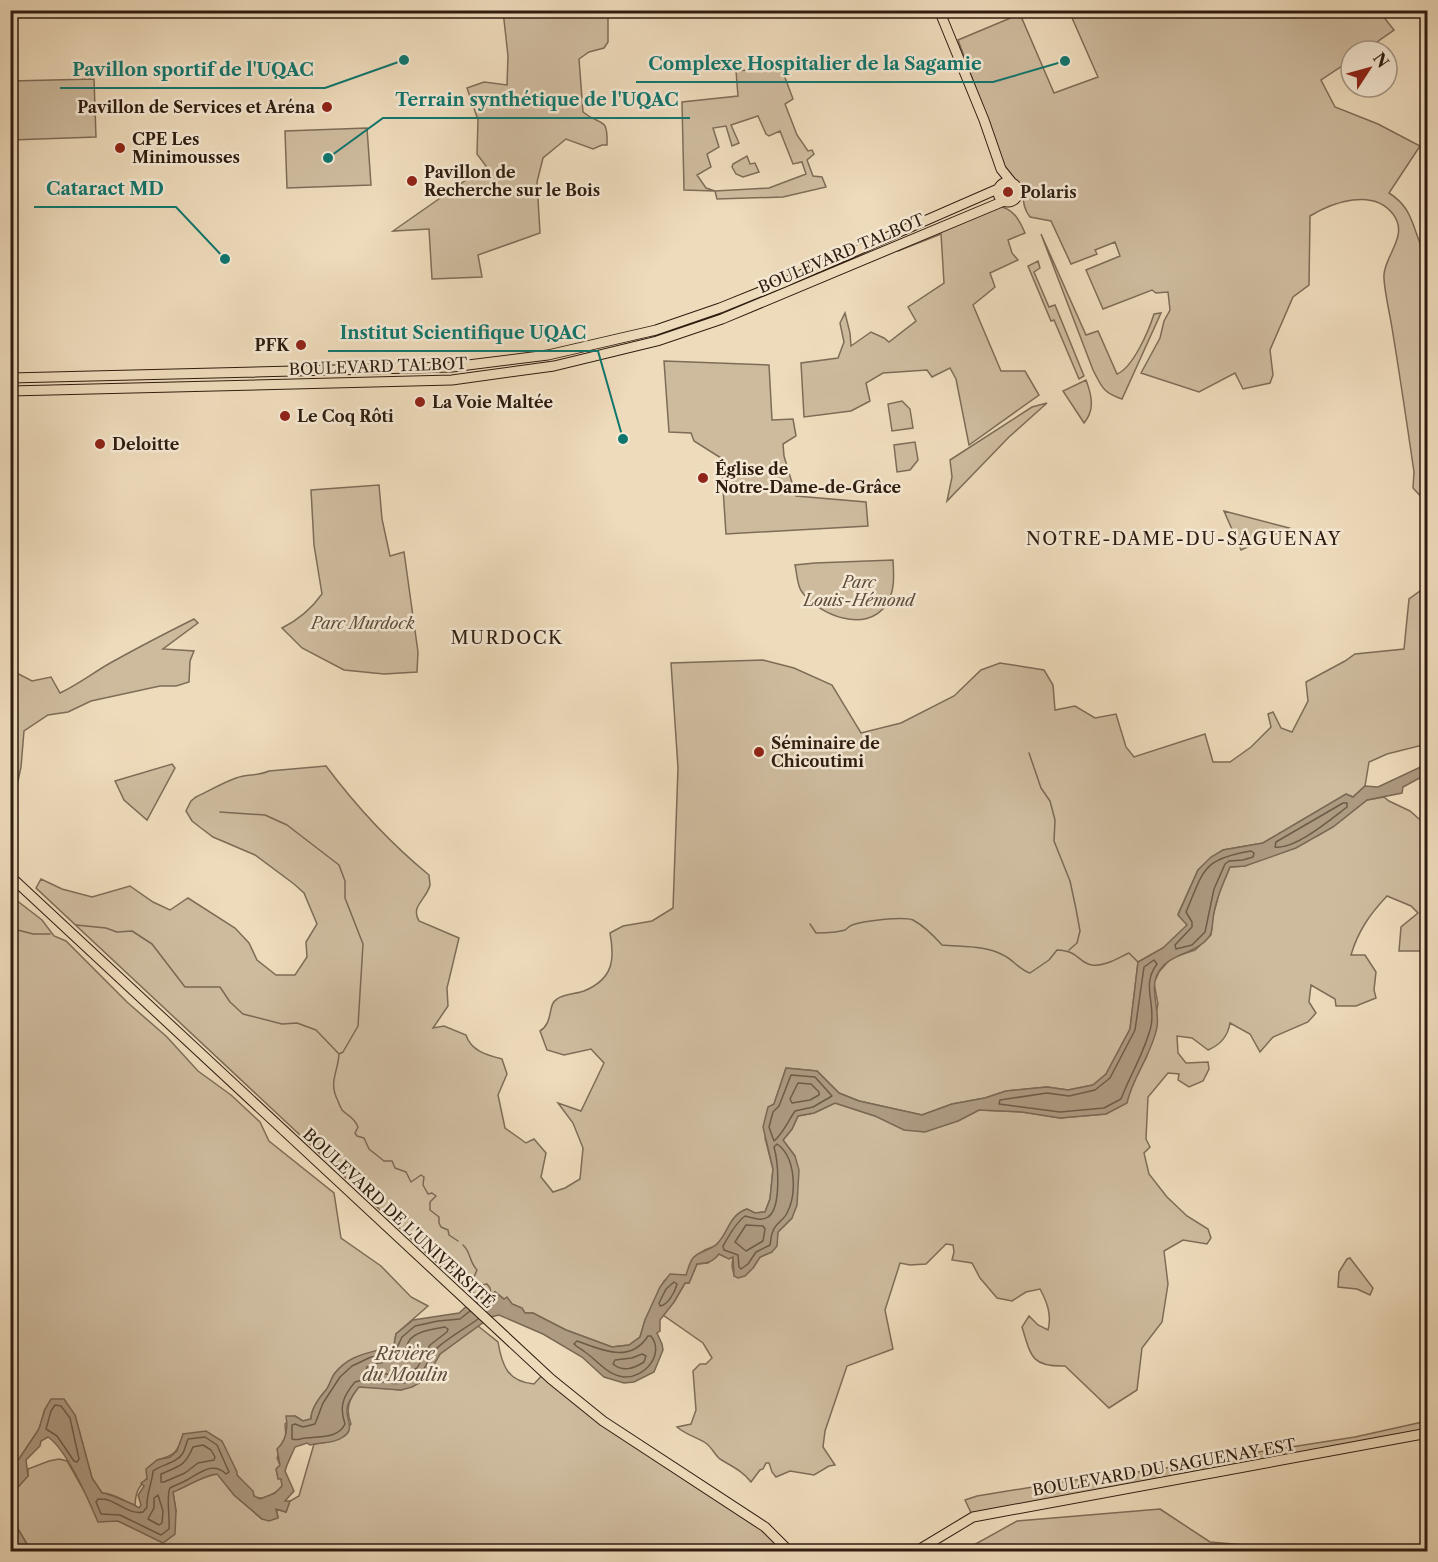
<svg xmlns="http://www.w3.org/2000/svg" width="1438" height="1562" font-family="'Libre Caslon Text',serif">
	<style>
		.green { fill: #cebb9e; stroke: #7e6c57; stroke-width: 1.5; fill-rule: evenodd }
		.water { fill: #ad9a81; stroke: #7b6854; stroke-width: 1.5 }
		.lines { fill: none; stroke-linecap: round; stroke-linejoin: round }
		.shore { stroke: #6e5b48; stroke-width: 1.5 }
		.stream { stroke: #7b6854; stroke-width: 1.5 }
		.major-casing { stroke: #2f1c10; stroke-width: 11 }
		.major { stroke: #eedbbb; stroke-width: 9 }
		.poi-dot { fill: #8f2418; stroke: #f4e8d3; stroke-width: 2 }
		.labels { text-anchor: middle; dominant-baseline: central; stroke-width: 5; stroke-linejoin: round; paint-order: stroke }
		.poi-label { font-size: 16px; font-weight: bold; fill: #2f1c10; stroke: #f4e8d3; text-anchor: start }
		.street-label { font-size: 16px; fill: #2f1c10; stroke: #f4e8d3 }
		.park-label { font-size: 16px; font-style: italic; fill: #5f4c3b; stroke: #f4e8d3 }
		.neighbourhood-label { font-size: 18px; letter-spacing: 1.5px; fill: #2f1c10; stroke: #f4e8d3 }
		.water-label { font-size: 18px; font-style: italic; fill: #614e3d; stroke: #f4e8d3 }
		.leader { fill: none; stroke: #0f766e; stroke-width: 2 }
		.callout-dot { fill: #0f766e; stroke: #f4e8d3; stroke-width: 2 }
		.callout-label { font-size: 18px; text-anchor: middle; font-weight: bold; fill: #0f766e; stroke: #f4e8d3; stroke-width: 5; stroke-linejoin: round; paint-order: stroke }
	</style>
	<rect width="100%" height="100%" fill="#eedbbb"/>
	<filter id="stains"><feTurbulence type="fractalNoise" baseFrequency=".00333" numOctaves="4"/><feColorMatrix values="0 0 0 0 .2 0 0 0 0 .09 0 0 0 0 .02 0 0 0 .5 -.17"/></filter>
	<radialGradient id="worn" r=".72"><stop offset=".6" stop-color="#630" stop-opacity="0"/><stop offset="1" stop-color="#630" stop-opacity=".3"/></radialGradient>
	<!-- green -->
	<path class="green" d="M503,11H608V42L604,48L589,52L579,59L583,112C601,127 608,115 607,145H602L593,149L566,139L543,158L537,182L540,233L478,255L482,277L432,279L429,229L393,231L486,166L477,154L478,120L467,88L484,82L507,85L508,56Z
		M1069,11H1379L1394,30L1364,51H1351V60L1321,80L1335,107L1378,124L1420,146L1389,193C1415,209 1412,231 1426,256H1427V503L1413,488L1414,472C1407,424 1400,376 1392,328C1390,314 1383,286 1384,274C1386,254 1409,235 1393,214C1373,188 1333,202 1310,216L1309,285L1293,297L1270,350L1273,375L1270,383L1243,389L1235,373L1199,392L1141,373L1160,338L1164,321L1170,310L1168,292L1156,293L1152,290L1103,309L1086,270L1120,256L1115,242L1095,250L1097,254L1071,264L1051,221L1030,217C1022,207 1024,199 1022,188L1005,167L958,40L1020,14L1054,93L1098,77Z
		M781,67L793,99L785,104L797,135L808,151L812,150L814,154L807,160L813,176L822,177L826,187L783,197L717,199L715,191L684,190L682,102L738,96L736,71ZM758,116L766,134L769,136L780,131L793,164L802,162L806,174L769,188L715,191L706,188L697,175L711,167L707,154L719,147L713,128L726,126L732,146L739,143L731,125Z
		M94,79L96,137L11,140V81Z
		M367,128L371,185L287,188L285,131Z
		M747,156L750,164L755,163L759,172L743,177L736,174L732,167L733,164Z
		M997,206C1013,208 1019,219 1025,233L1008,240L1012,253L1018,260L990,273L995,287L973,305L1001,371H1025L1039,395L969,445L956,379L950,368L932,377L927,370L883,373L866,383L870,401L851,411L804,417L801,363L838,358L844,342L840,323L845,313L850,333L851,346L871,332L884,338L889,342L916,321L908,307L944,283L941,234L898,251L897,247Z
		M1041,234L1086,335L1098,331L1117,374C1133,368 1149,330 1154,314L1161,313L1122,399C1103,393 1102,387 1093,370Z
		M1038,261L1040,268L1034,272L1049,307L1055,305L1084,376L1079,379L1054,320L1051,321L1028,266Z
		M664,361L769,365L772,420L793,419L796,436L783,444L784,456L796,496L866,502L868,526L726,534L721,458L694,441L691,433L669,432Z
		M1086,380C1092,396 1095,410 1084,423L1063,391Z
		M902,401L910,409L913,428L892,431L888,404Z
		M1047,403L1009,437L947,501L952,477L950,460L1032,407Z
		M915,442L918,460L910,470L897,472L894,445Z
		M379,485L382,519L390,556L404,552L418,652L417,672L384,674L344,670L302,648L282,628C298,620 312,608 322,594L314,545L311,490Z
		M1224,511L1289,528L1241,550Z
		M893,560C894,576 895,592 886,605C866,634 819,615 802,592C797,586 797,573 795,565L815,563Z
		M1427,586V744L1387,754L1369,762L1365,786L1353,797L1346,794L1263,843L1223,850L1198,870L1178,914L1188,925L1163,948L1138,962L1130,1029L1106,1074L1093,1085L1068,1090L1047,1087L1006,1091L985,1098L952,1104L922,1115L859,1101L839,1093L817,1071L786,1068L774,1104L765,1138L773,1169L770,1199L765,1212L755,1213L747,1209C729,1215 729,1232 717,1244C714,1247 709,1248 705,1250C694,1257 691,1264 686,1275L668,1278L664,1281L645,1320L640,1337L629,1345L612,1347L566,1330L533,1313H525L522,1308L512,1304L507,1298L504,1299L495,1292L483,1299L456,1281L36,888L41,879L62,889L92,897L130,886L153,902L170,910L188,898L235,928L249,943L257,960L276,975H295L307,957L306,942L317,924L304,893L294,884L255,855L213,837L201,828L192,821L186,811L191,801L196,797C209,791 222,783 236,778C247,774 258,776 269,771L326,766C356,806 390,843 429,875C429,876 430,884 430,885C427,899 410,906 419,921L459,938L447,988L448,1006L433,1028L444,1026L466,1035C471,1051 487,1055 502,1059L507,1074L498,1095L505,1128L526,1143L534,1139L546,1153L541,1177L553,1192L565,1188L580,1179L583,1148L573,1123L558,1103L581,1111L604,1063L591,1049L564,1055L547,1050L540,1031C554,1022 547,1005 557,999C564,994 576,994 584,991C613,979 615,960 610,933L623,926L652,921L673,908L678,768L671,663L763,660L794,668L832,685L861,733L901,723L954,696L981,670L1000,663L1044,670L1053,685L1055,710L1075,706L1095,718L1116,714L1126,747L1134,757L1205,734L1213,762H1230L1251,747L1271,727L1268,714L1273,712L1281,728L1292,732L1308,701L1306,682L1345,661L1355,654L1404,649L1409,599Z
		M194,619L198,623L163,649L194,651L190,661L189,682L176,686H160L91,701L68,712L48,715L24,731L21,767L14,800L11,802V670L32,681L51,677L60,693C79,684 94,672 112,662C139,647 166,633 194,619Z
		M172,764L175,768L147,820L124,800L115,781Z
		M1384,797L1389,801L1410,811L1427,826V951H1399L1401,927L1418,913L1411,906L1387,896C1370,914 1358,931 1351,955H1365L1376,972L1374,990L1376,998L1356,1006H1336L1335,999L1311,985L1309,1002L1316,1013L1308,1022L1273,1037L1260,1052L1250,1034L1230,1023C1228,1036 1220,1045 1208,1050L1192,1038L1177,1036L1178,1053L1186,1063L1208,1062L1209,1069L1203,1081L1189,1087L1178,1080L1179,1074L1168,1073L1148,1097L1146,1139L1150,1147L1144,1153L1149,1174L1167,1197L1187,1216L1208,1229L1211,1238L1207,1244L1183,1240L1164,1251L1168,1284L1162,1322L1142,1348L1137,1390L1109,1408L1065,1366C1032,1367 1031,1357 1022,1327L1029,1316L1038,1325L1048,1330C1052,1315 1047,1302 1040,1289L1026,1292L1012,1301L997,1298L980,1278L972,1263L952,1260L954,1252L953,1245L946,1244L926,1264L910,1265L900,1263L885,1310L893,1349L847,1366L825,1431L823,1447L835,1465L829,1466L814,1475L790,1471L776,1477L772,1472L769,1463H766L763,1469L760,1470L751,1482C743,1471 731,1466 720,1459C715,1455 712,1448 707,1444C699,1438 686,1435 677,1427L691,1424L696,1410L693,1371L700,1364H706L712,1358L703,1343L663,1315L674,1302L685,1283H689L697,1264L708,1263L719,1254L726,1257H733L732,1266L734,1275L753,1268L760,1257L772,1252L778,1232L792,1218L795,1156L783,1140L792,1129L798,1116L814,1113L835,1103L875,1116L958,1121L979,1110L1022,1112L1060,1118L1106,1114L1126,1103L1131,1087L1147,1056L1158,1004L1154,983L1159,972L1171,958L1195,950L1211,935L1213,916L1220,890L1230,867L1245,866L1317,836L1333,827L1367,800Z
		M11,896L42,920L54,936L66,941L127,1002L167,1037L198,1071L231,1095L260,1122L269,1141L334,1193L341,1238L381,1266L411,1297L428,1306L396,1334L394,1345C373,1354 351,1353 335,1373C331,1378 330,1385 326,1390C319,1398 311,1408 311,1419L303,1421L295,1416L285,1424L286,1437L277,1458L280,1465L282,1486C278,1492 267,1499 258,1498C249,1496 243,1480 236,1474C220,1459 201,1447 184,1434C177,1452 176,1455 157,1460C154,1466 151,1474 147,1478C138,1489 136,1490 135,1505C124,1502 113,1492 102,1493L92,1478L75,1415L45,1409L39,1429L11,1471Z
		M1350,1258L1373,1288L1370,1295L1357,1289L1338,1287L1339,1272L1347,1259Z
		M478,1326L498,1342C502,1366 508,1382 534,1384L544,1373L603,1421L765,1527L790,1551H31L18,1529L17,1517L11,1504L12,1493L28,1476V1469L49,1461L59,1459L67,1461L83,1489L118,1521L163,1542L176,1511L173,1492C189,1486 201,1476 218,1474L234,1495L262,1519L278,1517L276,1509L286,1512L290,1501L299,1496L314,1444L334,1441L351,1424C345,1408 349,1400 359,1386L401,1390L423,1381L440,1354Z
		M1427,1421V1433L973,1517L965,1500L977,1496L1106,1475L1157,1470L1180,1465L1204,1464L1258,1452L1355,1437Z
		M1160,1509L1210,1542L1316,1551H963L1017,1521Z"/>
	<!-- water -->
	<path class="water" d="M1427,764V774L1403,787L1402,793L1367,800L1333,827L1296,848L1245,866L1230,867C1223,884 1215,901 1213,919C1212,925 1213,932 1209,937C1194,956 1170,952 1158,973C1149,988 1160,1009 1157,1027C1152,1054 1133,1076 1127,1103L1106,1114L1060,1118L1022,1112L979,1110L958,1121L925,1132L904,1130L875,1116L835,1103L814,1113L798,1116L792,1129L783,1140L795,1156L799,1170L797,1205L792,1218L778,1232L777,1246L772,1252L760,1257L753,1268L745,1276L738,1278L734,1276L733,1257L729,1259L719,1254C713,1262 707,1263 697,1264L689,1283H685L674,1302L660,1320V1331L657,1333L662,1344L663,1350L654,1372L634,1382L624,1383L604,1377L582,1357L543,1334L499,1315L491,1317L440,1354L428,1375L423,1381L412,1387L401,1390L359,1387C354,1393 346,1403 347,1412C348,1423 354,1430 343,1437C334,1444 320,1442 310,1445L307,1443L295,1447L287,1465L285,1471L294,1491L285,1501H290L286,1512L276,1509L278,1518L269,1521L262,1519L234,1495L217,1474C201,1476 189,1486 173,1492L176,1511L175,1534L163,1543L118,1521L98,1522C88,1499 67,1450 48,1437L41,1441L40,1446L26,1460L28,1476L11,1495V1471L39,1429L45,1409L51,1399H64L75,1415L92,1478L102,1493C107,1493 134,1504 139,1508L141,1505L138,1495L144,1486L141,1483L147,1479L146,1469L157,1460L170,1457L177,1451L183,1434L206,1431L222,1441L237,1472V1475L253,1491L254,1496L260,1499L275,1493L282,1486L281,1479H278L276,1469L280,1465L277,1449C287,1440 288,1428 286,1416H295L303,1421L311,1419C311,1408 319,1398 326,1390C330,1385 331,1378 335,1373C352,1352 372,1354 394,1345L396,1334L413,1320L459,1313L468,1305L495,1292L504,1299L507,1297L512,1304L522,1308L525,1313H533L566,1330L612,1347L629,1345L640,1337L645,1320L660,1287L670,1274L686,1275C688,1270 689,1263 693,1258C699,1251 711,1250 717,1244C729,1232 729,1215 747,1209L755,1213L765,1212L770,1199L773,1169L763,1127L768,1107L774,1104L786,1068L817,1071L839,1093L859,1101L922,1115L952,1104L985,1098L1006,1091L1047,1087L1068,1090L1093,1085L1106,1074L1130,1029L1138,962L1163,948L1187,925L1178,915L1198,870L1211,857L1223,850L1263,843L1346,794L1353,797L1365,786L1378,787Z
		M11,1504L17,1518L18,1529L31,1551H11Z"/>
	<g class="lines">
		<!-- shore -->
		<path class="shore" d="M1343,803H1347V807C1331,819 1295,850 1275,847L1276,842Z
			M1251,851L1254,853L1253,857L1243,860L1229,861L1225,864L1214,889L1205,932L1192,945L1176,949L1175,945L1192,927V922L1186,912C1204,870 1202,859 1251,851Z
			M1154,960L1157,964C1141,985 1156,1003 1151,1026C1145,1052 1130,1075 1121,1099L1104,1108L1060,1112L999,1104L1000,1100L1047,1093L1069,1096L1095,1090L1110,1078L1135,1030L1144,967Z
			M791,1075L815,1077L832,1096L813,1107L795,1111C788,1121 783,1134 774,1141L769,1127L773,1112L779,1106Z
			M798,1083L811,1084L819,1092V1095L810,1100L792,1103L790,1099Z
			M777,1144C796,1157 797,1194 787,1213C784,1220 775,1224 773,1231C771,1235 771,1240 770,1245L756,1252L748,1264L741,1269L739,1267L738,1255L724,1250L723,1246C729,1236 735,1223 745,1216C751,1217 761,1222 768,1217C782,1208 778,1161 774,1147Z
			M746,1225L763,1226L765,1229L763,1241L746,1251L735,1242Z
			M674,1282L677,1284C675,1292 668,1305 660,1306L659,1303L666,1289Z
			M470,1311L460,1319L438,1321L415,1326L402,1337L396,1350L385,1355L371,1357L352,1366L340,1377L323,1403L315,1424L303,1427L295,1424L292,1425V1439C299,1441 300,1438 306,1438C319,1436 338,1439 345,1424C339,1407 343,1396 355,1382C373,1375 392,1389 410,1381C426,1375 426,1360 436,1349C446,1339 466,1328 478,1319
			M445,1327L448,1329L447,1332L430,1345L417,1368L407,1374L400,1376L366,1371L367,1367C377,1362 389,1363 399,1357C407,1353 405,1347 409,1341C415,1331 434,1329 445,1327Z
			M648,1336H651C665,1354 645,1378 624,1377C607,1375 598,1361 585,1352C581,1349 577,1347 574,1344L577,1341C602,1350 630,1364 648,1336Z
			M642,1354L646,1356L644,1362C633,1369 623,1372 613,1364L615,1360L632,1358Z
			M55,1405L61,1406L70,1418L79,1459L77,1462L74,1461L57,1436L46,1429L51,1411Z
			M205,1437L217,1445L229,1472L226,1474C213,1461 200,1473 187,1480C182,1483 175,1485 170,1488C166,1495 170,1519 169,1529L161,1535L120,1515L101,1514L96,1502L98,1499C101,1499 105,1499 108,1500C120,1504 131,1515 143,1512L147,1507C146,1494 152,1484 153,1471C162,1464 176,1464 183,1453C185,1449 186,1444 188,1439Z
			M203,1445L211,1450L215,1457L214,1460L198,1463L185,1473L164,1482H161V1474C180,1466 185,1466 193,1447Z
			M158,1495L163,1511L162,1523L159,1525L148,1519L154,1508V1498Z"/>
		<!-- stream -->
		<path class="stream" d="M1029,753L1041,788L1050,801L1055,820L1054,841L1070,881L1076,909L1080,931L1077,943L1069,950
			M220,812L265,815L287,825L339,865L345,881V898L363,944L358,1026L343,1052L339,1054
			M810,924L816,933C825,933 836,933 845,930C847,929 849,926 852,925C862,921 904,916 913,920C924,926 934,936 942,945C961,947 985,945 1003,955C1014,960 1018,969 1030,973L1049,960L1057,950C1080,951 1077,962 1092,965C1104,967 1118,958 1129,953L1138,962
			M76,925L106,928L117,932L132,931L152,944L185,987H220L230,1002L243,1014L282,1024L297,1023L316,1030L339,1054C338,1073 328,1082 338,1101C338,1102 342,1110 342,1110C349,1117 354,1117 358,1127L355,1133L357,1136L364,1138L369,1149L384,1161H392L395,1168L406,1172L411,1182L421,1175L424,1177L423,1185L428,1194L432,1193L436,1196L430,1202V1210L439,1217V1223L441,1227L448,1230L449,1235L458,1241
			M10,928L33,934H50
			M463,1245C471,1252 469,1262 477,1270L472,1282L475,1286L487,1284L490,1288L491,1294"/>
		<defs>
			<path id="major" d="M939,10L984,120L1001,169L1013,184
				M998 192a10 10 0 1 1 20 0a10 10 0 1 1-20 0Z
				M10,378L452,367L548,355L656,330L720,308L787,281L1000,188
				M10,391L452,380L554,366L657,341L722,319L1004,201
				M10,876L551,1379L603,1421L765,1527L790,1552
				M915,1552L973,1517L1428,1433"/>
		</defs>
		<!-- major casing -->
		<use href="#major" class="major-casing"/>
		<!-- major -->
		<use href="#major" class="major"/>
	</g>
	<!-- markers -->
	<g class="poi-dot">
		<circle cx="327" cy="107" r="6"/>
		<circle cx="120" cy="148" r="6"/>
		<circle cx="412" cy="181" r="6"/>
		<circle cx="1008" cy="192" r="6"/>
		<circle cx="301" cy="345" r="6"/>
		<circle cx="420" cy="402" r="6"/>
		<circle cx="285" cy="416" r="6"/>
		<circle cx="100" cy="444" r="6"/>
		<circle cx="703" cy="478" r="6"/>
		<circle cx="759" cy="752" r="6"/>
	</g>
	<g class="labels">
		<!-- poi labels -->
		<g class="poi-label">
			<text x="315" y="107" text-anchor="end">Pavillon de Services et Aréna</text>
			<text x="132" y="139">CPE Les<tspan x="132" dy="18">Minimousses</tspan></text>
			<text x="424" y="172">Pavillon de<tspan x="424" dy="18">Recherche sur le Bois</tspan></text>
			<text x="1020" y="192">Polaris</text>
			<text x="289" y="345" text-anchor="end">PFK</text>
			<text x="432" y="402">La Voie Maltée</text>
			<text x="297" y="416">Le Coq Rôti</text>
			<text x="112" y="444">Deloitte</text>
			<text x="715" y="469">Église de<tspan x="715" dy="18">Notre-Dame-de-Grâce</tspan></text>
			<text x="771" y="743">Séminaire de<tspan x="771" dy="18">Chicoutimi</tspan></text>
		</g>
		<!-- street labels -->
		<g class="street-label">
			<text transform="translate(841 253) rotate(-23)">BOULEVARD TALBOT</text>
			<text transform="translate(378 366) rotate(-2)">BOULEVARD TALBOT</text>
			<text transform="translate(399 1218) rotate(43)">BOULEVARD DE L'UNIVERSITÉ</text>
			<text transform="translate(1164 1467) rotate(-10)">BOULEVARD DU SAGUENAY EST</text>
		</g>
		<!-- park labels -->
		<g class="park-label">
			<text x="859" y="582">Parc<tspan x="859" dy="18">Louis-Hémond</tspan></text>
			<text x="363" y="623">Parc Murdock</text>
		</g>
		<!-- neighbourhood labels -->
		<g class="neighbourhood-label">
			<text x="1184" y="539">NOTRE-DAME-DU-SAGUENAY</text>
			<text x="507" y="638">MURDOCK</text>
		</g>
		<!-- water labels -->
		<g class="water-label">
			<text x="405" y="1354">Rivière<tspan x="405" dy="21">du Moulin</tspan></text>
		</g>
	</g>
	<!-- callouts -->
	<path class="leader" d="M1065 61L993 82H636M404 60L325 88H60M328 158L383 118H690M225 259L176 207H34M623 439L598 351H328"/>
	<g class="callout-dot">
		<circle cx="1065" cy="61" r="6"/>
		<circle cx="404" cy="60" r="6"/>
		<circle cx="328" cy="158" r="6"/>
		<circle cx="225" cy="259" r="6"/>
		<circle cx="623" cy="439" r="6"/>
	</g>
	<g class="callout-label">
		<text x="815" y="70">Complexe Hospitalier de la Sagamie</text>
		<text x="193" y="76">Pavillon sportif de l'UQAC</text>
		<text x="537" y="106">Terrain synthétique de l'UQAC</text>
		<text x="105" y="195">Cataract MD</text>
		<text x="463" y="339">Institut Scientifique UQAC</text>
	</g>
	<!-- margin -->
	<rect width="1438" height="1562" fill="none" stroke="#eedbbb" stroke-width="36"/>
	<rect x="12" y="12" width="1414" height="1538" fill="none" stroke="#2f1c10" stroke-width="3"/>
	<rect x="18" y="18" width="1402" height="1526" fill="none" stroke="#2f1c10" stroke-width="1.5"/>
	<!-- north arrow -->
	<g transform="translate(1369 69) rotate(54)"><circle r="28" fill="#f4e8d3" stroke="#a59685" stroke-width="1.5"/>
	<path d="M0-4.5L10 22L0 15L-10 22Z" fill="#8f2418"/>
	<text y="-9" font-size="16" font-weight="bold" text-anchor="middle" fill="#2f1c10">N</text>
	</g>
	<rect width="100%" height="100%" filter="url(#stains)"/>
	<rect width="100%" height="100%" fill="url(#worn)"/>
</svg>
